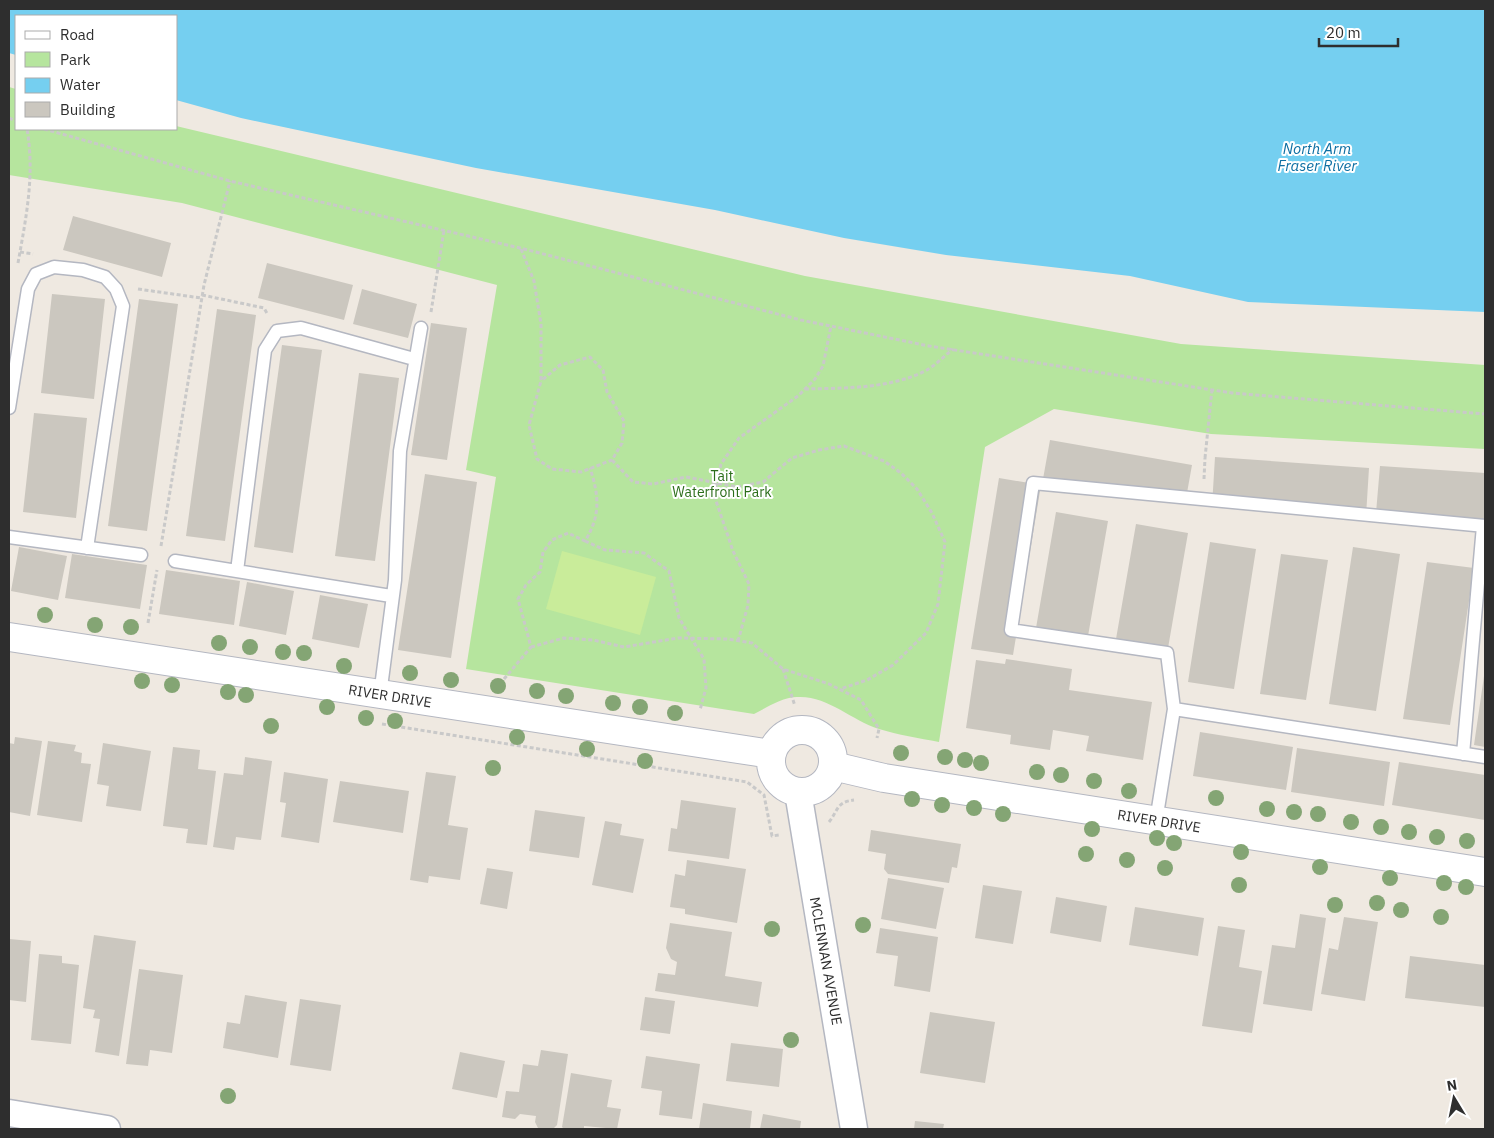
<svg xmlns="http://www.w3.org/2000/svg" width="1494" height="1138" font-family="'IBM Plex Sans',sans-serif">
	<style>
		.green { fill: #b6e59e }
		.pitch { fill: #c9ec9a }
		.water { fill: #75cff0 }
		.building { fill: #cbc7bf }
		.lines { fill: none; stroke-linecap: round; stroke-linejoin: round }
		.service-casing { stroke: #b4b7c1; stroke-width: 15 }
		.minor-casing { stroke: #b4b7c1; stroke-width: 29 }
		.tertiary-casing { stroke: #b4b7c1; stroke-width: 30 }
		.path { stroke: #c9c9c9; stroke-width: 3; stroke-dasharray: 4 2.5; stroke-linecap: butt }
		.service { stroke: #fff; stroke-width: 12 }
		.minor { stroke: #fff; stroke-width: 26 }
		.tertiary { stroke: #fff; stroke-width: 28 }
		.tree { fill: #84a574 }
		.labels { text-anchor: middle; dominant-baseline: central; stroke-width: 4; stroke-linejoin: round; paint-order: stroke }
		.park-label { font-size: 14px; fill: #2c6e1b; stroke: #fff }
		.street-label { font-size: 14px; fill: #2e2e2e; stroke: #fff }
		.water-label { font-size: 15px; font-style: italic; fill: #0d6fa3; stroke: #fff }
	</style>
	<rect width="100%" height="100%" fill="#efe9e1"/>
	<!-- green -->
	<path class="green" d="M9,87L16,89V129H176V126L805,276L1181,344L1485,365V449L1211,434L1054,409L985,447L939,742C919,738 898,735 879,729C851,720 827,695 797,697C782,697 766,708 754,714L466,669L496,477L466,470L497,285L182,203L9,175Z"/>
	<!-- pitch -->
	<path class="pitch" d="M562,551L656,577L640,635L546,609Z"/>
	<!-- water -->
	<path class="water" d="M9,9H1485V312L1248,302L1130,276L946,255L844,238L715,210L476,168L241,118L176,100V16H16V55L9,53Z"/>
	<!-- building -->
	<path class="building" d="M73,216L171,243L162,277L63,250Z
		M267,263L353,285L344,320L258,298Z
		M362,289L417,304L408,338L353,324Z
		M52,294L105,299L94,399L41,393Z
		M139,299L178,304L147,531L108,526Z
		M217,309L256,315L225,541L186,536Z
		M431,323L467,328L447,460L411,455Z
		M282,345L322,350L293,553L254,547Z
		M359,373L399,378L375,561L335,556Z
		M34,413L87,418L76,518L23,512Z
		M1050,440L1192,465L1185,504L1043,479Z
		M1215,457L1369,468L1366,516L1212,506Z
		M1380,466L1485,473V521L1376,513Z
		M425,474L477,482L451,658L398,650Z
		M999,478L1041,485L1013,655L971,649Z
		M1056,512L1108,521L1088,636L1036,628Z
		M1136,524L1188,533L1168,648L1116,639Z
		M1210,542L1256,549L1234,689L1188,682Z
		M19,547L67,556L58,600L11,591Z
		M1353,547L1400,554L1376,711L1329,704Z
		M72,554L147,565L140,609L65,598Z
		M1281,554L1328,560L1306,700L1260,694Z
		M1427,562L1474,568L1450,725L1403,719Z
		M166,570L240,581L234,625L159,614Z
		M247,582L294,591L286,635L239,626Z
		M320,595L368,604L359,648L312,639Z
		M1006,659L1072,669L1069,690L1152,702L1143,760L1086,751L1089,736L1053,730L1050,750L1010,744L1011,735L966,728L976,660L1005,664Z
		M1484,676H1485V747L1474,745Z
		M1200,732L1293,747L1286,790L1193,776Z
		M15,737L42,741L30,816L9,812V743L14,744Z
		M48,741L76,745L74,751L82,753L81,763L91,764L82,822L37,815Z
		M103,743L151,751L141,811L106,806L109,786L97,784Z
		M173,747L200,750L198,769L216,771L207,845L186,843L188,829L163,826Z
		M1297,748L1390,762L1384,806L1291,792Z
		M245,757L272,761L261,840L236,837L234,850L213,847L224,773L243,775Z
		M1399,762L1485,775V820L1392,805Z
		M284,772L328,779L319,843L281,837L286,803L280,802Z
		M426,772L456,776L448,825L468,828L460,880L429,876L428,883L410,880Z
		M340,781L409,791L403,833L333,822Z
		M681,800L736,808L729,859L668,851L671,828L677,829Z
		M535,810L585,817L579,858L529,851Z
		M605,821L622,824L620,835L644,839L633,893L592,885Z
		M871,830L961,844L957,868L952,867L949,883L888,874L884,869L886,854L868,851Z
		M687,860L746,869L737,923L685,914V909L670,907L675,874L685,876Z
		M487,868L513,872L507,909L480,904Z
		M888,878L944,888L936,929L881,919Z
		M983,885L1022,891L1013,944L975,938Z
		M1056,897L1107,906L1101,942L1050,933Z
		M1135,907L1204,918L1198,956L1129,945Z
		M1300,914L1326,918L1312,1011L1263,1004L1272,945L1295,948Z
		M1344,917L1378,922L1365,1001L1321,994L1329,948L1338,950Z
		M670,923L732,932L725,976L762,982L758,1007L655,991L658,973L675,975L677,962L671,959L666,948Z
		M1218,926L1245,930L1239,967L1262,971L1252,1033L1202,1026Z
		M880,928L938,937L930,992L894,986L898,956L876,953Z
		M94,935L136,941L119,1056L95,1052L100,1019L93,1018L95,1010L83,1008Z
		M9,939L31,941L26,1002L9,1000Z
		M39,954L62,956V963L79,965L71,1044L31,1040Z
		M1410,956L1485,965V1007L1405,998Z
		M139,969L183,975L172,1053L150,1050L148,1066L126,1064Z
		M245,995L287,1002L278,1058L223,1048L227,1022L240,1024Z
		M645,997L675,1001L670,1034L640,1030Z
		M300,999L341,1005L331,1071L290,1065Z
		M930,1012L995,1022L985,1083L920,1073Z
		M731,1043L783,1049L779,1087L726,1081Z
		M541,1050L568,1054L557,1125L553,1129L538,1128L535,1122L536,1116L520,1114L515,1119L502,1117L506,1091L519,1092L523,1064L538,1066Z
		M460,1052L505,1061L497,1098L452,1089Z
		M646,1056L700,1064L692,1119L659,1115L662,1091L641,1088Z
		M571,1073L612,1080L607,1107L621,1109L617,1129L584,1126V1129H564L562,1127Z
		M703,1103L752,1111L750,1129H699Z
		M763,1114L801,1121L800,1129H760Z
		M915,1121L944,1124L943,1129H914Z"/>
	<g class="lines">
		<defs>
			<path id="service" d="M9,408L28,289L36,274L54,267L83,270L105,277L116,289L123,306L87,548
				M9,537L141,555
				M175,561L391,596
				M237,571L265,350L277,331L301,328L414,359
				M380,695L395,580L400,451L421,328
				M1174,709L1485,757
				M1463,754L1483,526
				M1156,821L1174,709L1167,653L1011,630L1033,483L1485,526"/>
			<path id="minor" d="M798,792L854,1129
				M9,1113L107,1129"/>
			<path id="tertiary" d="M9,637L771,754
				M771 761a31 31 0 1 1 62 0a31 31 0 1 1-62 0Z
				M833,766L884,778L1485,872"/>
		</defs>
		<!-- service casing -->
		<use href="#service" class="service-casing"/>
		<!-- minor casing -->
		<use href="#minor" class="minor-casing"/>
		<!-- tertiary casing -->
		<use href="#tertiary" class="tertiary-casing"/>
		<!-- path -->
		<path class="path" d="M9,118L16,121
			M44,129L230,181L520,248L801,320L929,346L1232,393L1485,414
			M521,249L534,281L541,324V381L529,425L537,459L552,469L581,472L612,460L622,443L624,421L607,392L603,370L590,357L560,365L541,381
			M20,252L33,254
			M18,263C26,218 35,175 27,129
			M138,289L201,298
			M202,295L264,308L268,315
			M431,312L444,230
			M805,389C844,388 889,389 925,371C935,366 944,356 953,349
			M1205,458L1212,389
			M612,460L633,482L653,484L686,477L737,487L763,482L792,458L819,450L844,446L884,461L901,473L917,489L932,513L945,542L938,604L926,633L893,665L867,680L840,689
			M1204,479L1205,458
			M585,541L605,550L644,553L669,571L679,618L704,659L706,688L700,710
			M161,546L204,285L230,181
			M148,623L157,570
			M738,641L748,605L749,584L733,551L714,495L721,464L739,438L798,396L815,379L823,366L831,326
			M531,647L564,638L593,640L624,647L678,638L728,639L752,643L783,669L829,684L861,700L879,729L877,738
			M783,669L795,706
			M504,679L531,647L518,599L526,585L540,572L543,552L552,540L568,533L585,541C601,515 599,496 590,468
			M382,724L747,782L764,795L772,836L779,835
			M829,822C838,811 836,802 854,800"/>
		<!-- service -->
		<use href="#service" class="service"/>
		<!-- minor -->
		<use href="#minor" class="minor"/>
		<!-- tertiary -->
		<use href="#tertiary" class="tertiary"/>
	</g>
	<!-- trees -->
	<g class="tree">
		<circle cx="45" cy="615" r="8"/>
		<circle cx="95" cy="625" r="8"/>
		<circle cx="131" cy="627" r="8"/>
		<circle cx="219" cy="643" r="8"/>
		<circle cx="250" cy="647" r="8"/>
		<circle cx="283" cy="652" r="8"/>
		<circle cx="304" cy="653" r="8"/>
		<circle cx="344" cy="666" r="8"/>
		<circle cx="410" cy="673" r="8"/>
		<circle cx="451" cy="680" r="8"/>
		<circle cx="142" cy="681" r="8"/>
		<circle cx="172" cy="685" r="8"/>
		<circle cx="498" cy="686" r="8"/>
		<circle cx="537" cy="691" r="8"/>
		<circle cx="228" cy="692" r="8"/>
		<circle cx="246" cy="695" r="8"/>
		<circle cx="566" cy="696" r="8"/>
		<circle cx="613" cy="703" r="8"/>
		<circle cx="327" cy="707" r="8"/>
		<circle cx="640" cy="707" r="8"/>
		<circle cx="675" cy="713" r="8"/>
		<circle cx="366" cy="718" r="8"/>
		<circle cx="395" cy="721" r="8"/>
		<circle cx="271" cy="726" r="8"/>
		<circle cx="517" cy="737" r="8"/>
		<circle cx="587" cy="749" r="8"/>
		<circle cx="901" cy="753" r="8"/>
		<circle cx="945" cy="757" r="8"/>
		<circle cx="965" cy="760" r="8"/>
		<circle cx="645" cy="761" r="8"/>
		<circle cx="981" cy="763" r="8"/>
		<circle cx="493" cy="768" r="8"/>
		<circle cx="1037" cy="772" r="8"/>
		<circle cx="1061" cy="775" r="8"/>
		<circle cx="1094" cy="781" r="8"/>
		<circle cx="1129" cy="791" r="8"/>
		<circle cx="1216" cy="798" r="8"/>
		<circle cx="912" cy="799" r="8"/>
		<circle cx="942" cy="805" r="8"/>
		<circle cx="974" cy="808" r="8"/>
		<circle cx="1267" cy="809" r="8"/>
		<circle cx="1294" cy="812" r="8"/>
		<circle cx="1003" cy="814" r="8"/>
		<circle cx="1318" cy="814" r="8"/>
		<circle cx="1351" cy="822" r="8"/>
		<circle cx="1381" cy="827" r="8"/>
		<circle cx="1092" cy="829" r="8"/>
		<circle cx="1409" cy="832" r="8"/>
		<circle cx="1437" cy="837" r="8"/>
		<circle cx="1157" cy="838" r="8"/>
		<circle cx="1467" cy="841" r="8"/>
		<circle cx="1174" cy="843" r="8"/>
		<circle cx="1241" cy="852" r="8"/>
		<circle cx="1086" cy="854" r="8"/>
		<circle cx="1127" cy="860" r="8"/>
		<circle cx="1320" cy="867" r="8"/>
		<circle cx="1165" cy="868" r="8"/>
		<circle cx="1390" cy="878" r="8"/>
		<circle cx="1444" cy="883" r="8"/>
		<circle cx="1239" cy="885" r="8"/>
		<circle cx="1466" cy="887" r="8"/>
		<circle cx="1377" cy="903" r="8"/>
		<circle cx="1335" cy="905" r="8"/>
		<circle cx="1401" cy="910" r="8"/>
		<circle cx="1441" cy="917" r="8"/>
		<circle cx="863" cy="925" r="8"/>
		<circle cx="772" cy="929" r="8"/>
		<circle cx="791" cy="1040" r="8"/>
		<circle cx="228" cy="1096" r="8"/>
	</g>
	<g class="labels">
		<!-- park labels -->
		<g class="park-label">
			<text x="722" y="476">Tait<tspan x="722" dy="16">Waterfront Park</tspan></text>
		</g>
		<!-- street labels -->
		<g class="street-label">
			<text transform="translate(390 696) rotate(9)">RIVER DRIVE</text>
			<text transform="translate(1159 821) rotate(9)">RIVER DRIVE</text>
			<text transform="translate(826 961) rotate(80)">MCLENNAN AVENUE</text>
		</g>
		<!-- water labels -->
		<g class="water-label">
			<text x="1317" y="148">North Arm<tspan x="1317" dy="17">Fraser River</tspan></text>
		</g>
	</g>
	<!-- border -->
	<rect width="1494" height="1138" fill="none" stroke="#2e2e2e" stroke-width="20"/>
	<!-- legend -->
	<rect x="15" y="15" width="162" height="115" fill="#ffffff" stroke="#ababab"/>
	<rect x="25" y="31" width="25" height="8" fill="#ffffff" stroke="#ababab"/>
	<text x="60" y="40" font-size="15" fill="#2e2e2e">Road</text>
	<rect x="25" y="52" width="25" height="15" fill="#b6e59e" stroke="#ababab"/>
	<text x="60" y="65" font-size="15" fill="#2e2e2e">Park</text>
	<rect x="25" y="78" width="25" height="15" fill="#75cff0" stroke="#ababab"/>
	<text x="60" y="90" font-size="15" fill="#2e2e2e">Water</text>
	<rect x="25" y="102" width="25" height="15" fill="#cbc7bf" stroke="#ababab"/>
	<text x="60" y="115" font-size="15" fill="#2e2e2e">Building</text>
	<!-- north arrow -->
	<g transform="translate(1454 1098) rotate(350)" stroke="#ffffff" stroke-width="4" paint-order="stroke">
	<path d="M0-4L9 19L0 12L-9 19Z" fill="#2e2e2e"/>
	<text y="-8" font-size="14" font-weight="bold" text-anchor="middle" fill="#2e2e2e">N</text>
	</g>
	<!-- scale -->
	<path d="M1319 38v8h79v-8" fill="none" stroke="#2e2e2e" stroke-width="2.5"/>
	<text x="1326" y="38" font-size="15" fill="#2e2e2e" stroke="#ffffff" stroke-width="4" paint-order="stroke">20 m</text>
</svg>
